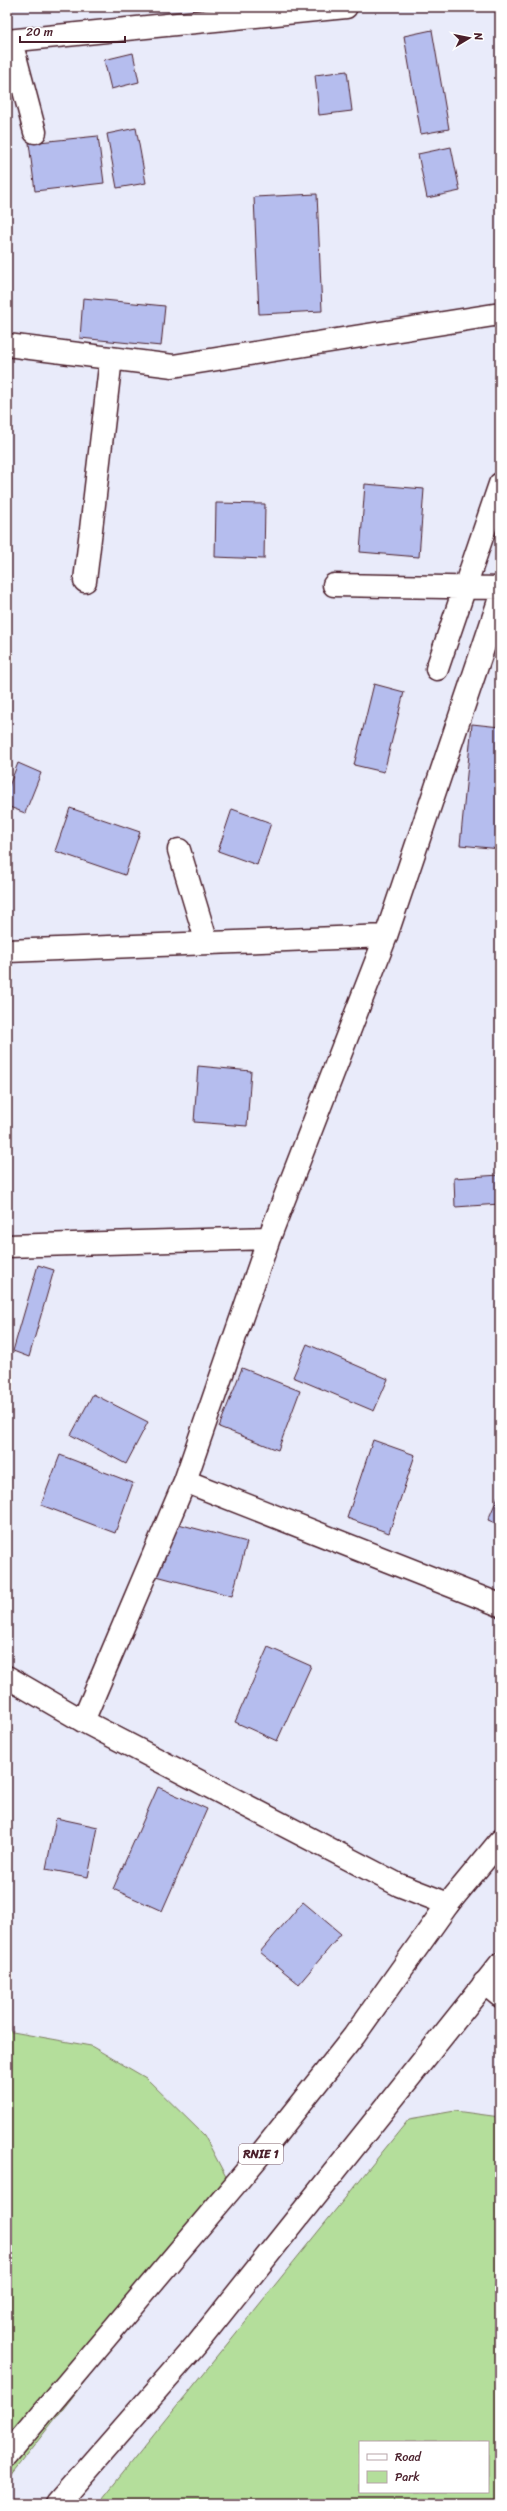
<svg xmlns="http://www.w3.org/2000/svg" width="507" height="2511" font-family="Sriracha,sans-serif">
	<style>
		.green { fill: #b4de9b; stroke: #7f7e63; fill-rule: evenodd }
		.building { fill: #b5bdee; stroke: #4a1f2b }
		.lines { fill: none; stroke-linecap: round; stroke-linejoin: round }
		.minor-casing { stroke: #4a1f2b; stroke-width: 25 }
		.highway-casing { stroke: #4a1f2b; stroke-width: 25 }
		.minor { stroke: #fff; stroke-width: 22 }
		.highway { stroke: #fff; stroke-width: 22 }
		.labels { text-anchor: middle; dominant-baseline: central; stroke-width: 3; stroke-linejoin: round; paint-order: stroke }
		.shield { fill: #fff; stroke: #80626b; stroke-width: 1 }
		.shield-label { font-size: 12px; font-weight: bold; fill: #4a1f2b }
	</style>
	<rect width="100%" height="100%" fill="#e9ebfa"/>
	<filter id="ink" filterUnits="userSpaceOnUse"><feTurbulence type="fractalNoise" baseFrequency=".025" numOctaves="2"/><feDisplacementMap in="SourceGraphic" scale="8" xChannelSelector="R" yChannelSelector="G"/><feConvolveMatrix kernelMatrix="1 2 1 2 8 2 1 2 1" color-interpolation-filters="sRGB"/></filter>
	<g filter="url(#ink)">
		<!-- green -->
		<path class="green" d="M7,2031L91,2046L146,2078L204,2135L234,2192L7,2480Z
			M455,2111L500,2117V2504H98L409,2119ZM360,2442H488V2492H360Z"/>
		<!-- building -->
		<path class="building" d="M432,30L449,129L421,134L404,36Z
			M133,53L139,82L111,89L104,60Z
			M347,71L352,111L319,115L315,75Z
			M136,128L146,183L117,188L107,134Z
			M98,136L104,183L35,191L29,143Z
			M451,147L460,191L427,198L418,154Z
			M317,194L322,311L259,314L254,197Z
			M83,298L165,306L161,346L80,338Z
			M365,484L424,489L419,557L360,552Z
			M216,503L265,504L264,559L215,557Z
			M374,684L404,692L384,772L354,765Z
			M472,724L500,727V849L460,845Z
			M18,763L41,773L25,813L7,806V791Z
			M70,808L140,832L125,875L55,851Z
			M232,809L271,823L257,865L218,851Z
			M198,1066L251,1071L247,1126L194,1122Z
			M500,1175V1204L455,1207L454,1178Z
			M38,1265L54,1270L29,1357L13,1351Z
			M307,1344L388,1379L374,1411L293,1377Z
			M242,1368L300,1391L278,1450L219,1427Z
			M93,1394L148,1422L126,1464L71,1435Z
			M373,1440L415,1455L389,1533L347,1518Z
			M60,1455L133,1483L115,1533L41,1505Z
			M500,1492V1525L488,1520Z
			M163,1520L247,1542L232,1596L149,1574Z
			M268,1647L311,1666L277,1741L235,1722Z
			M158,1787L207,1809L162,1911L113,1889Z
			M56,1818L98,1827L88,1877L46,1869Z
			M303,1902L341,1934L299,1984L260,1952Z"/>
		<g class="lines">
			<defs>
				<path id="minor" d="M7,41L346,7
					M11,41L35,132
					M7,345L173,366L500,314
					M85,581L111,358
					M334,585L500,588
					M437,669L500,484
					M179,850L207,943
					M7,951L386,936
					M7,1246L269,1238
					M185,1481L500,1605
					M7,1677L83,1721L399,1885L448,1904
					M83,1721L185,1481L269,1238L386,936L500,598
					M484,1983L500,1996"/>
				<path id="highway" d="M7,2455L259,2156L354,2036L448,1904L500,1841
					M57,2504L196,2345L500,1964"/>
			</defs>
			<!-- minor casing -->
			<use href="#minor" class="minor-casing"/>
			<!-- highway casing -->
			<use href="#highway" class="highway-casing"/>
			<!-- minor -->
			<use href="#minor" class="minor"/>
			<!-- highway -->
			<use href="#highway" class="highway"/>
		</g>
	</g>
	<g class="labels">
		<!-- shield labels -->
		<rect class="shield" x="239" y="2144" width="44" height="20" rx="3"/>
		<g class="shield-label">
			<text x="261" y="2154">RNIE 1</text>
		</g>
	</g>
	<!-- margin -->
	<rect width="507" height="2511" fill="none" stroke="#fff" stroke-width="24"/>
	<rect x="12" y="12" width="483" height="2487" fill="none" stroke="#4a1f2b" stroke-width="1.5" filter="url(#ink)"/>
	<!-- legend -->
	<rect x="359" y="2441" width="130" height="52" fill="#ffffff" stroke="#b7a5aa"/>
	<rect x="367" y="2454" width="20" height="6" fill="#ffffff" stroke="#b7a5aa"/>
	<text x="395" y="2461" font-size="12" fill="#4a1f2b">Road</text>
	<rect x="367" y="2471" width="20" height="12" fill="#b4de9b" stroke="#b7a5aa"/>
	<text x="395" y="2481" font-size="12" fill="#4a1f2b">Park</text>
	<!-- north arrow -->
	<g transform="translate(469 38) rotate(80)" stroke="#ffffff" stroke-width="3" paint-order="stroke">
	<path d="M0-3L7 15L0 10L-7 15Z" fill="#4a1f2b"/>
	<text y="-6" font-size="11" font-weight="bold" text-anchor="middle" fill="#4a1f2b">N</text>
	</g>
	<!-- scale -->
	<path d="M20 36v6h105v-6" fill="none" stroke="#4a1f2b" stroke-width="2"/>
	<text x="26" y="36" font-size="12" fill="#4a1f2b" stroke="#ffffff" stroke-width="3" paint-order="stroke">20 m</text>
</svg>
